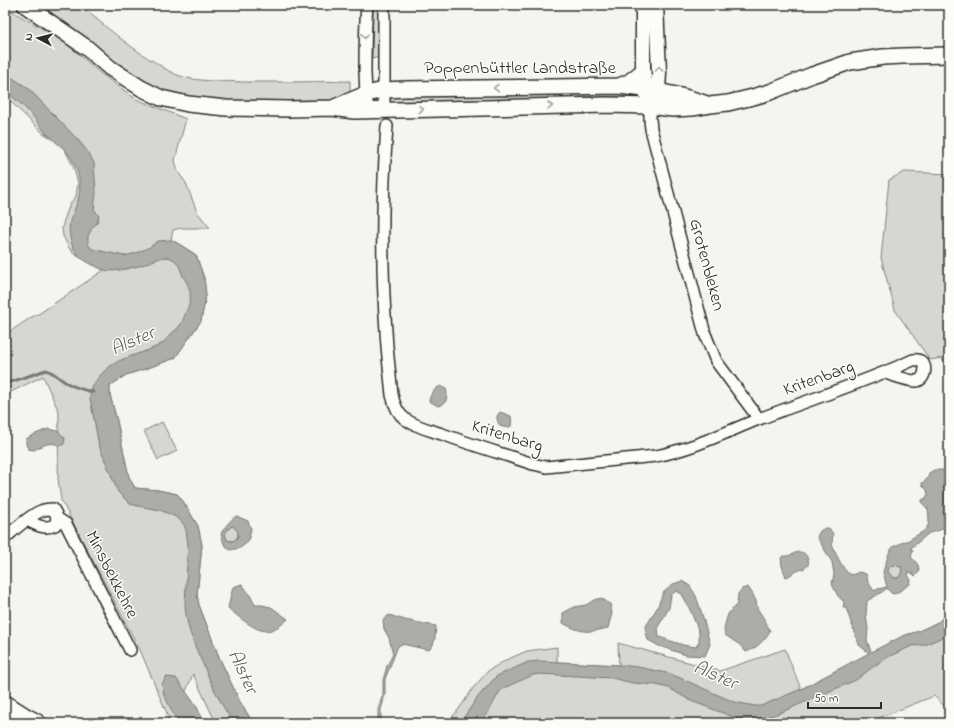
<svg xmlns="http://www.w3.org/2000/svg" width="954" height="728" font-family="'Indie Flower',sans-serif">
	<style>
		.green { fill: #d7d6d2; stroke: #81807e }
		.water { fill: #adaca9; stroke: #797877; fill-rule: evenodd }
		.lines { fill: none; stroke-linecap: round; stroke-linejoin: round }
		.stream { stroke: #797877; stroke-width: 3 }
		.minor-casing { stroke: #2b2b2b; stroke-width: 14 }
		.tertiary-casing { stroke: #2b2b2b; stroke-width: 17 }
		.secondary-casing { stroke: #2b2b2b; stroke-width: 18 }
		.primary-casing { stroke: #2b2b2b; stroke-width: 20 }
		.minor { stroke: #fdfcf7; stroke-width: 11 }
		.tertiary { stroke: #fdfcf7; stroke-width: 14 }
		.secondary { stroke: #fdfcf7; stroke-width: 15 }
		.primary { stroke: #fdfcf7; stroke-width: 17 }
		.oneway { stroke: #9e9e9b }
		.labels { text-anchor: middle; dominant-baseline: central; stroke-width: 3; stroke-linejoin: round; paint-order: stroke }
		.street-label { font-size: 18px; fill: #2b2b2b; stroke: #fdfcf7 }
		.water-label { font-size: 19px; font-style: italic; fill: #585857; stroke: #fdfcf7 }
	</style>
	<rect width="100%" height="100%" fill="#f5f4ef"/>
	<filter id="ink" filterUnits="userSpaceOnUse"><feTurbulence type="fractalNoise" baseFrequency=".025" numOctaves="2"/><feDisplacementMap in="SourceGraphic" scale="8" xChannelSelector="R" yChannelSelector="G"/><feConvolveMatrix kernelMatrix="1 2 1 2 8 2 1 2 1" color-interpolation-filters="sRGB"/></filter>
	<g filter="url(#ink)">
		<!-- green -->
		<path class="green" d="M38,5H80C105,26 130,48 158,64C165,69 172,73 180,76C198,82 224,81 243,82C279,82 315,82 350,81V94L333,101L212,102L161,91L128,72L95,46Z
			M373,5H378V57L372,59Z
			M5,7L65,42L100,73L136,99L186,119L175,160L178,172L186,183L197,212L210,228H181L173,230L171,240L179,244L196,255L204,278L206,295L201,321L175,358L148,368L126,375L110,386V395L117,421L129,477L135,488L158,490L177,494L183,501L198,526L202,545L197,595L199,605L219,657L239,700L253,723H216L193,674L173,723H171L140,650L61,500L58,478L59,412L43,376L5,395V335L30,318L40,313L104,270L77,256L69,248L63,236L62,228L64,220L70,204L76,196L78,183L73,166L65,150L56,141L43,133L5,96Z
			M607,92L632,95L630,97H580L543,101L390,104L386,100L389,96Z
			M904,172L949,174V375L942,358L930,360L895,310L881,258L889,180Z
			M162,422L177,451L158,460L144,431Z
			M232,526C237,529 238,531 238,536C235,541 233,542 227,540L225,534L228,529Z
			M895,565L901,567L902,569L901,574L898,578H894L888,572C888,567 890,566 895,565Z
			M949,612V711L934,696L866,723H447L459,709L474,687L488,671L506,660L527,651L557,647V662L619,665L618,643L720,671L785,649L801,689L903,636L919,631L938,622Z"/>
		<!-- water -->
		<path class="water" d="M5,73L28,88L79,141L88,152L94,163L96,193L94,209L99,216L97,223L92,228L88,236V244L92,249L124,256L136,253L150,247L158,241L171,240L179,244L196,255L204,278L206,295L201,321L175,358L148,368L126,375L110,386V395L117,421L129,477L135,488L158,490L177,494L183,501L198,526L202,545L197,595L199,605L219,657L239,700L253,723H233C221,704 211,684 203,664C194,645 186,626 185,604L188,545L186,530L184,525L180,520L174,516L160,510L138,506L130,504L118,492L99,446L90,398C91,381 106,367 121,360C135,354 150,351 163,343C166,340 168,337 171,334C173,332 176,330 178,328C182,323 184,318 186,312C191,302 192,293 187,283C186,281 185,280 184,278C180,271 180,262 171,258C163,255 153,261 145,264C136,267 114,273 104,270C100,269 96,266 93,265C85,261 77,256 73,247C69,239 68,226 71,218C74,210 78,203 79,195C82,178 75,160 63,148C57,143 51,138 45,132C40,126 36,119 30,113C23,105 14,98 5,91Z
			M441,386L446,389L447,393L446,401L442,405L438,406L429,401C430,394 435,388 441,386Z
			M500,412L511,416L512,425C510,428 504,428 500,426C497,421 495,416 500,412Z
			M48,429L58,431L65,438L64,444L60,446C50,440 43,446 34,450L28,449L26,444V439L33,435Z
			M934,470H949V500H946L943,505C944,509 945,511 949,511V523L940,530L929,533L911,548L913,551L911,557C917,563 919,564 919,572L915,576L913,574L909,572L908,575L911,580L910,584L895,594L891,593L887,588L882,592L867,601L866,615L868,629L867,640L871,652L903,636L919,631L938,622L949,612V634L925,645L912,646L890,656L874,666L856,680L777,714L747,722L741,720L691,701L669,688L656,685L633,683L612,678L540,674L533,675L506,687L500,691L489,711L479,723H460L477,698L492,681L497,676L528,662L539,661L619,665L638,667L671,674L734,702L755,706H761L801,689L869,653L859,645L847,611L846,608H843L844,602L838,596L832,584L834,574L832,562L817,537L820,531L825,528H829L833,534C833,537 832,540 832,544C833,549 843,569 847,572C848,573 850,574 852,575L859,572L866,574L868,582L874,591L878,589L887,587L883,572L889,553L893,547L903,542L907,541L924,531L928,526L929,518L928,509L922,503V500L926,498L928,494L927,490L922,485V483L928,478L929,473ZM895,565L901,567L902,569L901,574L898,578H894L888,572C888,567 890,566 895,565Z
			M236,516L248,521L251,529L248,542L240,548L230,550L224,544L221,534C225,526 229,522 236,516ZM232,526C237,529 238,531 238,536C235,541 233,542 227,540L225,534L228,529Z
			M799,552C803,552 805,553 807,557C813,568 801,569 795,572C791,574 790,576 786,577L782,566L781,558L783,556C789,557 793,553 799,552Z
			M682,581L690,586L696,596L702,614L710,644L705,656L686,655L659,646L648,640L645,628L657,608L663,593L673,584ZM676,591L682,594L691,612L699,632V642L696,647L683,645L659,637L658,627L669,608L671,595Z
			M242,584L250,595L255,605H262L271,607L288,619C283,624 273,631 266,631C255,631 236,615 228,608L233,587Z
			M748,587L752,593L756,601L757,608L764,619L770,631C764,641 756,649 746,652L740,645L725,635L724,628L728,614L737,604L738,594L742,589Z
			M601,598L610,604L612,613L608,628C588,633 581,633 563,623V613L574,607L586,605L594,600Z
			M389,615L405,620L436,626C435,634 436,644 429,650L402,644L398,646L385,679V694L383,703L381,709V723H378V709L383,694V680L387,666L393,654L389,638L384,629L383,620Z
			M166,677L176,678L197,707L204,723H178L164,695L162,685Z"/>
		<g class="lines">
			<!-- stream -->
			<path class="stream" d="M5,384L46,370C53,372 59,378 65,382C74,387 83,390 93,392"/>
			<defs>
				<path id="minor" d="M367,5C365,28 365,51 365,74C366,86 365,99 369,111
					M650,106V119L651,129L705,334L716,361L759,419
					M382,110L384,102V5
					M387,126C382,195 381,263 386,331C387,353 390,374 392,395C394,404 397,413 405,419C416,427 430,430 442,434C472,445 503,454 533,464L546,467L656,456C692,449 726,432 759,419C811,399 863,383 913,360C929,358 927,379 917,381C910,382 893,375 885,373
					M58,519L66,524L130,650
					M5,538C14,530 30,515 41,511C45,509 49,509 53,509C57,515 58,518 55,525C45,530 36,525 27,520"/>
				<path id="tertiary" d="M643,5V71L648,100
					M653,101L658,92L659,72L656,5"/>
				<path id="secondary" d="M25,5L87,48L110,68L141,88L161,98L188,104L226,108L289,109L332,108L354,111L607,105L650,106L673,109L692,108L710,105L728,103L753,97L770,92L812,75L850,62L883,57L903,56L949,55
					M619,86L629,82L643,71
					M335,107L366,94L384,90L405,89L619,86C649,89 679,94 707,104"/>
				<path id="primary" d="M5,704L24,716L37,723"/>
			</defs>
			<!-- minor casing -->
			<use href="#minor" class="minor-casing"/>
			<!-- tertiary casing -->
			<use href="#tertiary" class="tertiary-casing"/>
			<!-- secondary casing -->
			<use href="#secondary" class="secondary-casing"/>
			<!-- primary casing -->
			<use href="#primary" class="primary-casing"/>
			<!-- minor -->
			<use href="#minor" class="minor"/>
			<!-- tertiary -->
			<use href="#tertiary" class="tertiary"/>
			<!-- secondary -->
			<use href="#secondary" class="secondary"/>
			<!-- primary -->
			<use href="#primary" class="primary"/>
		</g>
		<!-- one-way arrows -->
		<defs><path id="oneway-chevron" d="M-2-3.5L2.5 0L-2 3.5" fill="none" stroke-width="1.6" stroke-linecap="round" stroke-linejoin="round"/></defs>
		<g class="oneway">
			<use href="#oneway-chevron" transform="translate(365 36) rotate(92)"/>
			<use href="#oneway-chevron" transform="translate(659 69) rotate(-90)"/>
			<use href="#oneway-chevron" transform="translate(496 88) rotate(179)"/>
			<use href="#oneway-chevron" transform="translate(550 106) rotate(-1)"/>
			<use href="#oneway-chevron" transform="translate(421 109) rotate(-1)"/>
		</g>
	</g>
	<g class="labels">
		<!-- street labels -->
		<g class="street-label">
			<text x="520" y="69">Poppenbüttler Landstraße</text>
			<text transform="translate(706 265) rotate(75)">Grotenbleken</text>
			<text transform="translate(819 379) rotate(-20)">Kritenbarg</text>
			<text transform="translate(507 437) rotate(17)">Kritenbarg</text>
			<text transform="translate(111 575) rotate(63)">Minsbekkehre</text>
		</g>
		<!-- water labels -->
		<g class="water-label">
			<text transform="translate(133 342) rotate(-24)">Alster</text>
			<text transform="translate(242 672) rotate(65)">Alster</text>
			<text transform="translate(715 676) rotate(23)">Alster</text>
		</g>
	</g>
	<!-- margin -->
	<rect width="954" height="728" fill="none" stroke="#fdfcf7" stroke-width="20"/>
	<rect x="10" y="10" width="934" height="708" fill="none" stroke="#2b2b2b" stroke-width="1.5" filter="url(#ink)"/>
	<!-- north arrow -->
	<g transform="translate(38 38) rotate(277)" stroke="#fdfcf7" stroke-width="3" paint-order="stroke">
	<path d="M0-3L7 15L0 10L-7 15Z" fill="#2b2b2b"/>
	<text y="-6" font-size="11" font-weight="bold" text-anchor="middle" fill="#2b2b2b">N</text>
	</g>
	<!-- scale -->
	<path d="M808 702v6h73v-6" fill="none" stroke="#2b2b2b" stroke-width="2"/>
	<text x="814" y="702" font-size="12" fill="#2b2b2b" stroke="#fdfcf7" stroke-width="3" paint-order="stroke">50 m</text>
</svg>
